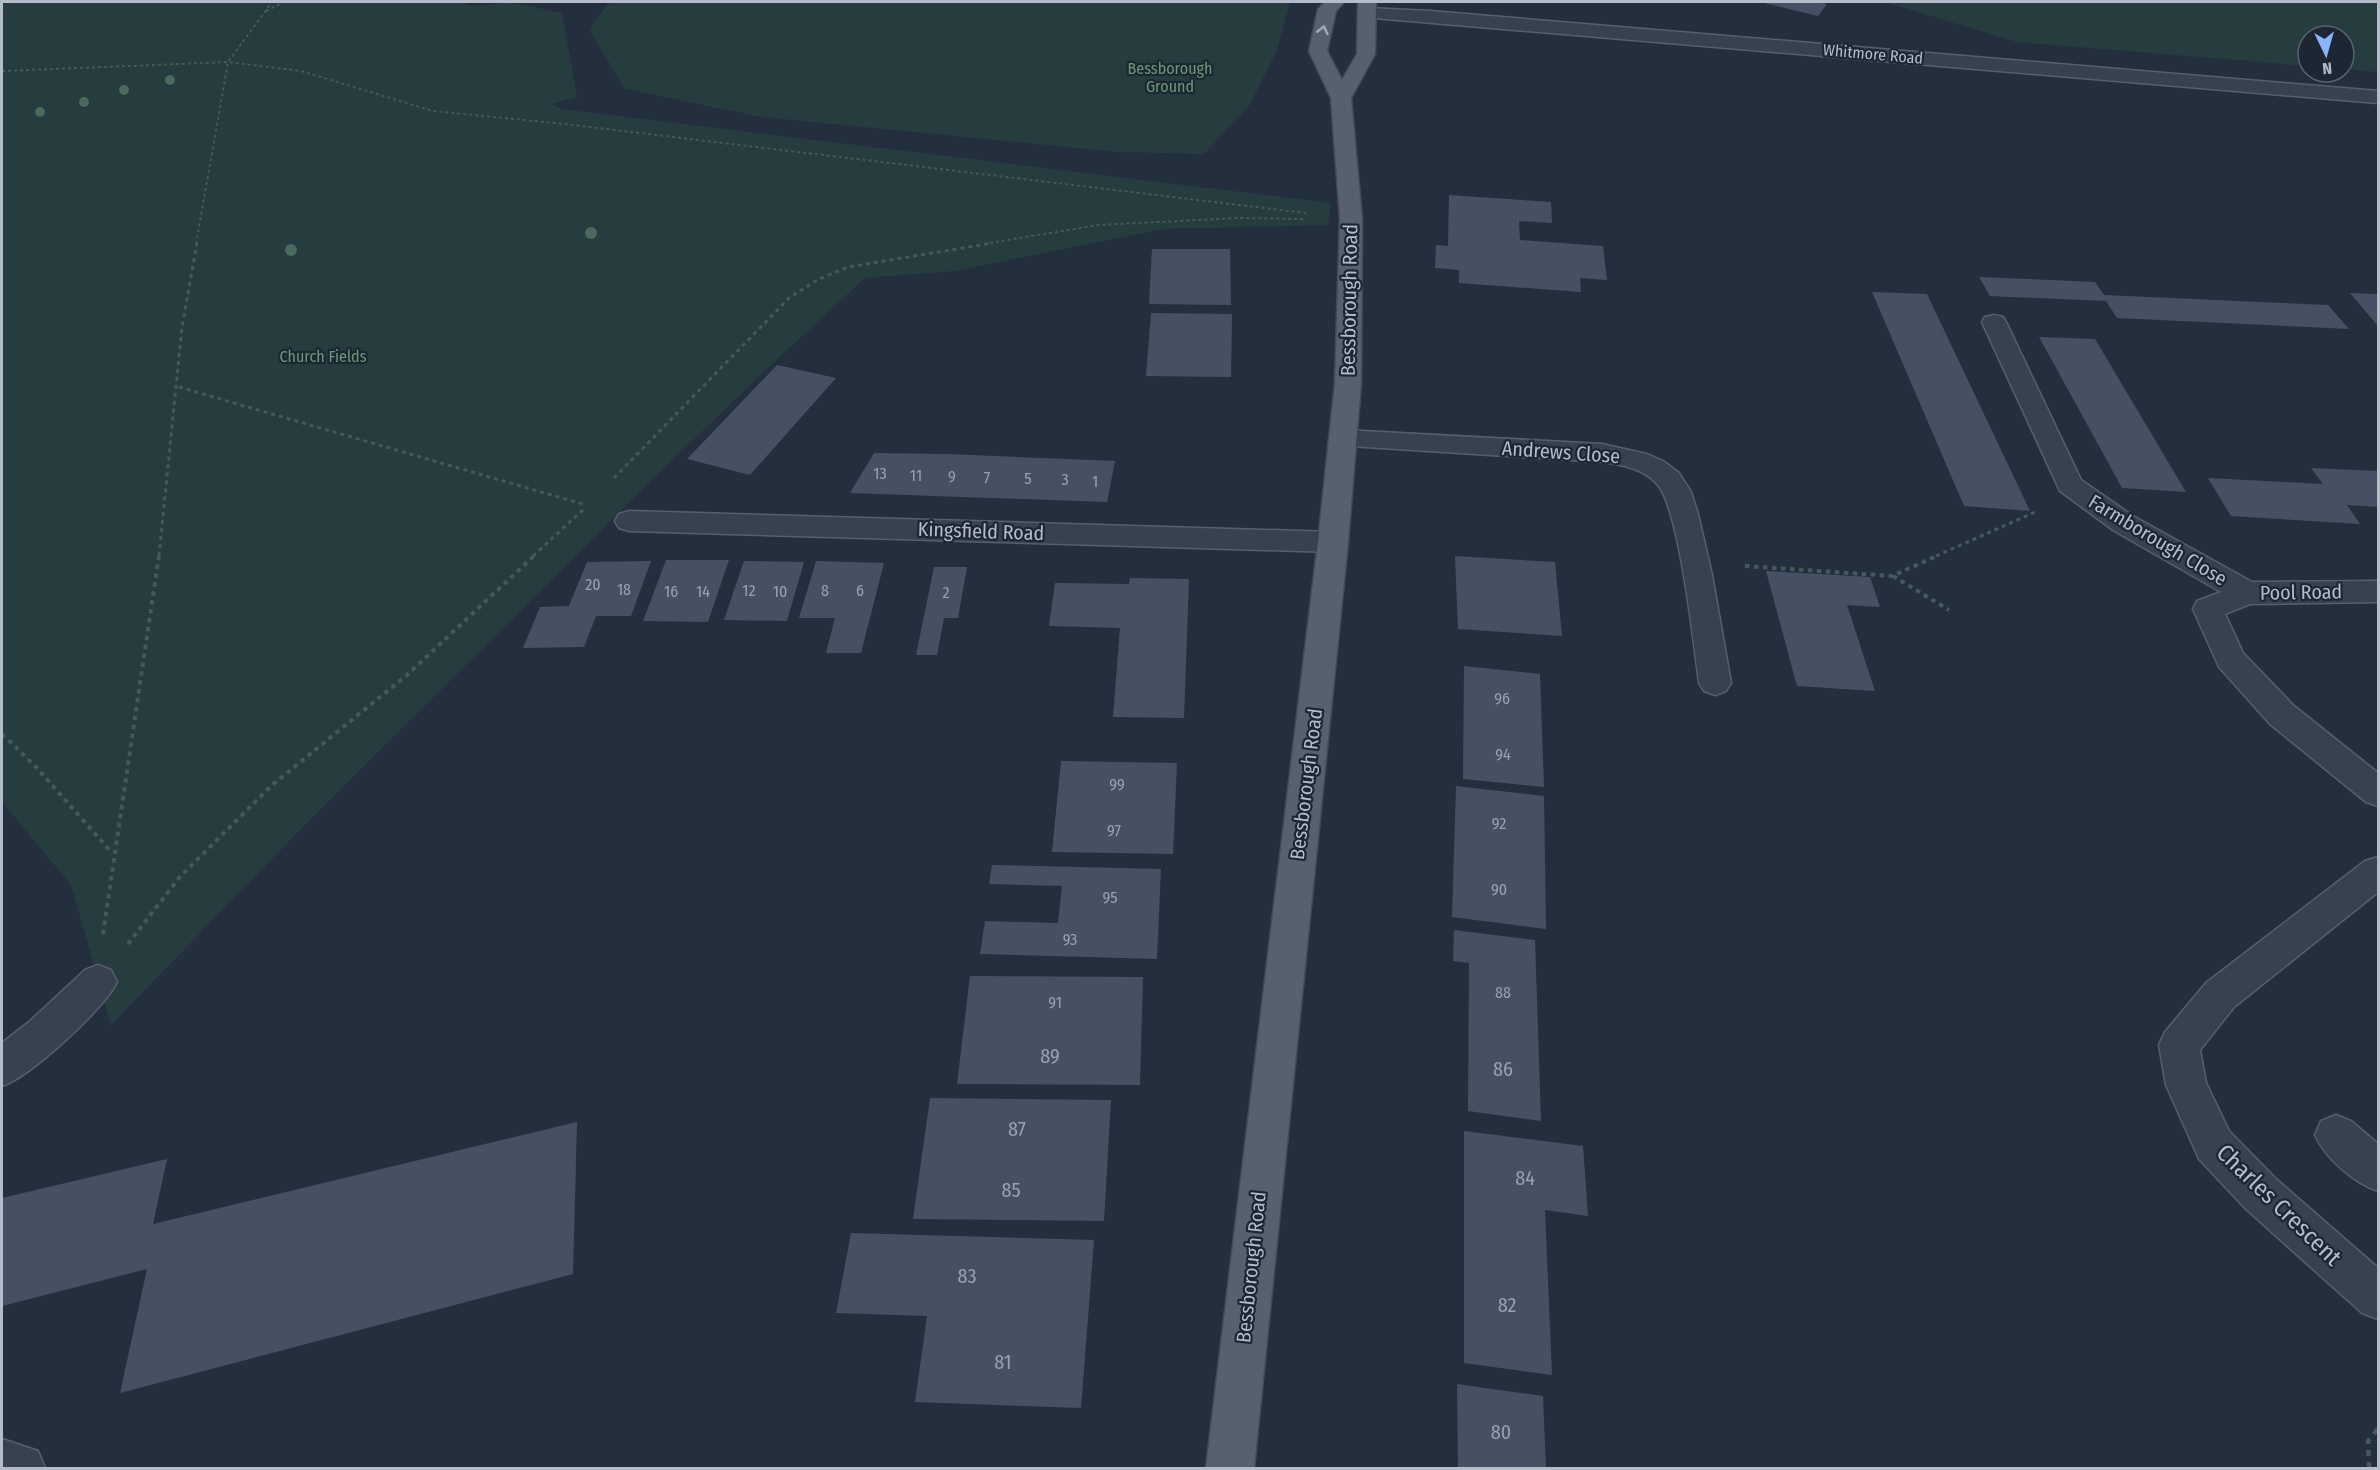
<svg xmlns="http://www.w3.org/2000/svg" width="2380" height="1470" font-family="'Fira Sans Condensed',sans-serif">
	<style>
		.green { fill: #263c3f }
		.building { fill: #455162 }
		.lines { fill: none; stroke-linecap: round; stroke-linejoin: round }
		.minor-casing { stroke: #565f6c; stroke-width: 3 }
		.major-casing { stroke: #414a57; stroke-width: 3 }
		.path-far3 { stroke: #44595c; stroke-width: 2; stroke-dasharray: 3 3; stroke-linecap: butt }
		.path-far2 { stroke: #44595c; stroke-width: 3; stroke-dasharray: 4 4; stroke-linecap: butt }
		.path-far1 { stroke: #44595c; stroke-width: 4; stroke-dasharray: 4.5 4.5; stroke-linecap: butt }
		.path { stroke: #44595c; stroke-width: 4.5; stroke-dasharray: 6 6; stroke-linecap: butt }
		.minor { fill: #38414e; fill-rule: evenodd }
		.major { fill: #56606e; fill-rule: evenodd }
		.tree { fill: #4b6a5d }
		.oneway { stroke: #a1aab7 }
		.labels { text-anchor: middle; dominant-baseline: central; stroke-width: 4.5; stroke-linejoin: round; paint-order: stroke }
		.far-street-label { font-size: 16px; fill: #b4bcc9; stroke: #1d2633 }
		.far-park-label { font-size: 16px; fill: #6b9a76; stroke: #1d2633 }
		.number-label { font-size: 16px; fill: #98a1af }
		.street-label { font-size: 20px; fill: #b4bcc9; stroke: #1d2633 }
		.near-number-label { font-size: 20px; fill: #98a1af }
		.near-street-label { font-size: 24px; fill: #b4bcc9; stroke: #1d2633 }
	</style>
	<rect width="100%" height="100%" fill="#242f3e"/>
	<!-- green -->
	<path class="green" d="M2,2H462L472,6L510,2L562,13L577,97L551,104L561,109L1331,203L1328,225L1163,229L955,271L865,278L756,379L643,489L307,823L111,1025L71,885L2,802Z
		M610,2H1290L1277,50L1249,106L1204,154L1117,152L762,117L625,89L589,29Z
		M1885,2H2378V72L2344,69V36H2308V66L2017,42Z"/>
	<!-- building -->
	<path class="building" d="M1760,2H1816L1827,4L1818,16Z
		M1449,195L1551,202L1552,223L1519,221L1520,240L1603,246L1607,280L1580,278L1581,292L1459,283V270L1435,268L1436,245L1448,246Z
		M1152,249H1230L1231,305L1149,304Z
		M1979,277L2095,282L2104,295L2328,305L2349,329L2117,318L2106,301L1990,296Z
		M1872,292L1927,294L2030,511L1964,506Z
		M2350,293L2378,294V326Z
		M1151,313L1232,314L1231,377L1146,376Z
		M2039,337L2095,339L2186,492L2122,488Z
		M777,365L836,378L750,475L687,459Z
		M874,453L947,454L1115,461L1107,502L850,493Z
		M2311,468L2378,471V507L2347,505L2360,524L2231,516L2208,478L2323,484Z
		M1455,556L1555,562L1562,636L1458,629Z
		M666,560H729L708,622L643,621Z
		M651,561L631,616H596L584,647L523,648L540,607L569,606L587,562Z
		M744,561L804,562L787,621L724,620Z
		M816,561L884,563L861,653H826L835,618H799Z
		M934,567H967L958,618H944L937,655H916Z
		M1766,571L1870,577L1880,607L1847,605L1875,691L1797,686Z
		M1130,578L1189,579L1184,718L1113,717L1120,628L1049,626L1055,583L1129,584Z
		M1464,666L1540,674L1544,787L1463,779Z
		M1061,761L1177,763L1173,854L1052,852Z
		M1456,786L1544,796L1546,929L1452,917Z
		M992,865L1161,869L1157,959L980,954L985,921L1058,923L1062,886L989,884Z
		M1454,930L1535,940L1541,1121L1468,1111L1469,963L1453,961Z
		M970,976L1143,977L1140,1085L957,1084Z
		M930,1098L1111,1100L1104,1221L913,1219Z
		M577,1122L573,1274L120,1393L147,1269L2,1306V1198L167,1159L153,1224Z
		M1464,1131L1583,1146L1588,1216L1545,1210L1552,1375L1464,1363Z
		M851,1233L1094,1240L1081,1408L915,1402L927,1316L836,1313Z
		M1457,1384L1543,1396L1546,1468H1458Z"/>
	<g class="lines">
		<defs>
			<path id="minor" d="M1368,8L1430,11L2378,91V103L1362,17L1359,13Z
				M1994,315L2003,317L2006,322L2081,480L2133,516L2252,582L2378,581V602L2250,604L2225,614L2243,653L2294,706L2378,773V806L2366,802L2270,724L2219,667L2193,609L2197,601L2221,592L2113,530L2060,491L1982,322L1985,317Z
				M1344,430L1602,444L1647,454L1663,461L1679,473L1691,492L1698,514L1712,575L1731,683L1726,691L1715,695L1704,691L1699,683C1694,645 1679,507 1657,484C1643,468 1622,465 1602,462L1334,445L1331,439L1334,433Z
				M629,511L1333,532L1343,535L1348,542L1343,549L1333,552L629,531L619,528L615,521L619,514Z
				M2378,857V892L2234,1007L2200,1050L2206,1083L2229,1131L2276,1179L2378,1268V1319L2362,1313L2246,1209L2199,1159L2166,1085L2159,1045L2165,1032L2206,983L2365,861Z
				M98,965L111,970L117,982C104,1009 30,1077 2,1086V1043L29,1022L85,970Z
				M2336,1115L2351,1121L2378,1144V1191C2354,1183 2325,1158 2315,1135L2321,1121Z
				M2,1439L38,1451L45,1468H2Z"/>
			<path id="major" d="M1325,2H1344L1336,11L1327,51L1342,80L1357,54L1358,2H1376L1375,54L1351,98L1362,219L1361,383L1348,542L1254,1468H1206L1318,542L1335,383L1340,219L1331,98L1309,51L1318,9Z"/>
		</defs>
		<!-- minor casing -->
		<use href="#minor" class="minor-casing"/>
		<!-- major casing -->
		<use href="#major" class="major-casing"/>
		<!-- path-far3 -->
		<path class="path-far3" d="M266,11L284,2
			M2,71L228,62L301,71L433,111L565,124L1306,213
			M196,244L228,62L272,2
			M984,244L1098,225L1238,218L1305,219"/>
		<!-- path-far2 -->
		<path class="path-far2" d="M179,387L586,505
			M614,478L789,298L817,280L848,267L993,243
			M159,556L182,327L197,243
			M533,556L586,507
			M1936,556L2035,512"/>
		<!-- path-far1 -->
		<path class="path-far1" d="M1745,566L1892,576L1939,555
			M1893,576L1949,610
			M2,734L37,768L112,853
			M103,934L159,555
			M128,944L179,878L271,786L407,675L535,555"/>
		<!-- path -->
		<path class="path" d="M2369,1468L2368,1441L2378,1429"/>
		<!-- minor -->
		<use href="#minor" class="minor"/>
		<!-- major -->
		<use href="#major" class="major"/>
	</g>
	<!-- trees -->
	<g class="tree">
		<circle cx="170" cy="80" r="5"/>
		<circle cx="124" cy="90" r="5"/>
		<circle cx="84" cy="102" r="5"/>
		<circle cx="40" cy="112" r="5"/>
		<circle cx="591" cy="233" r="6"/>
		<circle cx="291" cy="250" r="6"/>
	</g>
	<!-- one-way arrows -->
	<defs><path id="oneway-chevron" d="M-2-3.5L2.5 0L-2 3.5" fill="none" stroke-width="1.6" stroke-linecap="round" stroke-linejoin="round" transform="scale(1.5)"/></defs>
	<use class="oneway" href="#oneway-chevron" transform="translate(1323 30) rotate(-77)"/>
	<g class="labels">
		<!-- far-street labels -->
		<g class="far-street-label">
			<text transform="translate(1873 54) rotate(5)">Whitmore Road</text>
		</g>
		<!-- far-park labels -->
		<g class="far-park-label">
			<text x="1170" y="68">Bessborough<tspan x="1170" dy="18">Ground</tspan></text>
			<text x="323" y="356">Church Fields</text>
		</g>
		<!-- number labels -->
		<g class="number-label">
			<text x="880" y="473">13</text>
			<text x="916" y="475">11</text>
			<text x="952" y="476">9</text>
			<text x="987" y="477">7</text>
			<text x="1028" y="478">5</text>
			<text x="1065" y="479">3</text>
			<text x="1095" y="481">1</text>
			<text x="593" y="584">20</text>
			<text x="624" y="589">18</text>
			<text x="749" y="590">12</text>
			<text x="825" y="590">8</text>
			<text x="860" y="590">6</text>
			<text x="671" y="591">16</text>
			<text x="703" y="591">14</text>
			<text x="780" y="591">10</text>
			<text x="946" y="592">2</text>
			<text x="1502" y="698">96</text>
			<text x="1503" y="754">94</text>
			<text x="1117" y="784">99</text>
			<text x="1499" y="823">92</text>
			<text x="1114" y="830">97</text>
			<text x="1499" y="889">90</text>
			<text x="1110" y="897">95</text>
			<text x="1070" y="939">93</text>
			<text x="1503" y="992">88</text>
			<text x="1055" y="1002">91</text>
		</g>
		<!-- street labels -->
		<g class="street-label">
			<text transform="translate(1349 300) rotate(-89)">Bessborough Road</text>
			<text transform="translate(1561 452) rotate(4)">Andrews Close</text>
			<text transform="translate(981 531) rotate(2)">Kingsfield Road</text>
			<text transform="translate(2158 540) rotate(31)">Farmborough Close</text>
			<text transform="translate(2301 592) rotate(-1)">Pool Road</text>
			<text transform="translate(1306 784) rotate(-83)">Bessborough Road</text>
			<text transform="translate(1251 1267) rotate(-84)">Bessborough Road</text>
		</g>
		<!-- near-number labels -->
		<g class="near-number-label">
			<text x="1050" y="1056">89</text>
			<text x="1503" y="1069">86</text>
			<text x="1017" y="1129">87</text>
			<text x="1525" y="1178">84</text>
			<text x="1011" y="1190">85</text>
			<text x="967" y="1276">83</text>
			<text x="1507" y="1305">82</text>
			<text x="1003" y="1362">81</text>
			<text x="1501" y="1432">80</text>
		</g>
		<!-- near-street labels -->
		<g class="near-street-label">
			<text transform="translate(2279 1205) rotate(44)">Charles Crescent</text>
		</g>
	</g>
	<!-- border -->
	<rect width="2380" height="1470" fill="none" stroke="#b4bcc9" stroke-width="6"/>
	<!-- north arrow -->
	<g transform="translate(2326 54) rotate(175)"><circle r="28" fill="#1d2633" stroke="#59626f" stroke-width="1.5"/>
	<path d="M0-4.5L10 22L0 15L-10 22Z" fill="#8ab4f8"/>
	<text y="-9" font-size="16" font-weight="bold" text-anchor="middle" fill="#b4bcc9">N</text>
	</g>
</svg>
